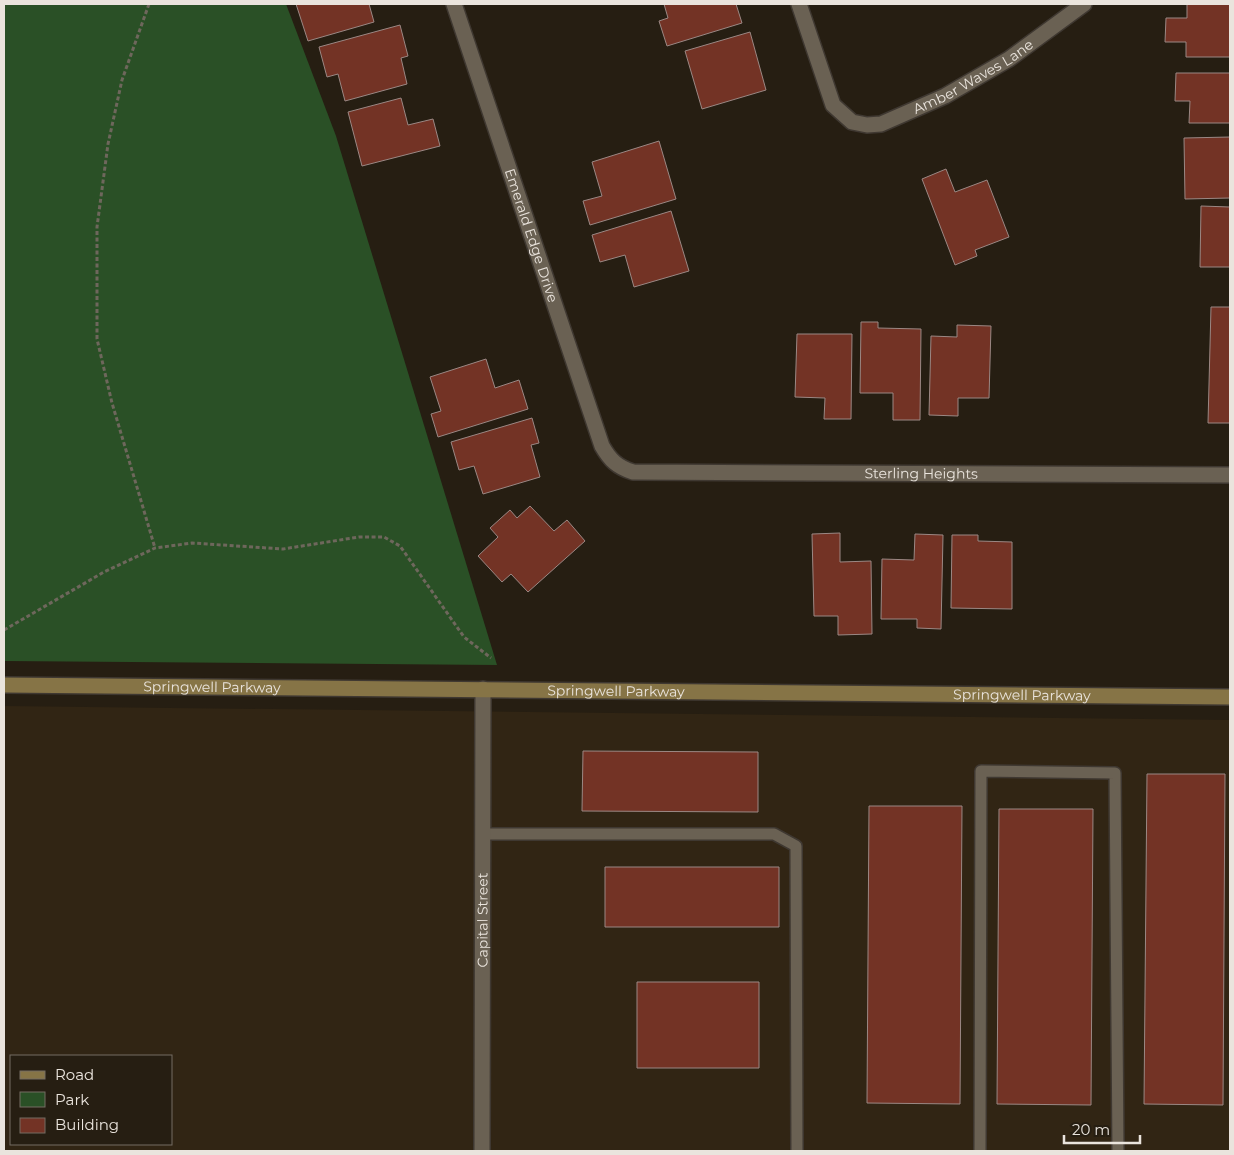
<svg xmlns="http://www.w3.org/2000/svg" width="1234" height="1155" font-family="Montserrat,sans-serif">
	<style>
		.built { fill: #312514; fill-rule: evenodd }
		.green { fill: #2a5026 }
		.building { fill: #733325; stroke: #9b8884 }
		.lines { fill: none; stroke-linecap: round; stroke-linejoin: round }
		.lane-casing { stroke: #3f3831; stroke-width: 14 }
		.street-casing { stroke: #3f3831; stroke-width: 18 }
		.secondary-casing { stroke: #3f3831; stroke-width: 18 }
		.path { stroke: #6e675c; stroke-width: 3; stroke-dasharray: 4 2.5; stroke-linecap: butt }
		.lane { stroke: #6a6153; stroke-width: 11 }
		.street { stroke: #6a6153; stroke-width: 15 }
		.secondary { stroke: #867446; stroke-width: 15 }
		.labels { text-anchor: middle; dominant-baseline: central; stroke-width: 5; stroke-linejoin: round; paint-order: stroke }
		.street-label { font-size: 14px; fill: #eae4dd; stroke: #261e12 }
	</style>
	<rect width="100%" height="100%" fill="#261e12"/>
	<!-- built -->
	<path class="built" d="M4,706L1230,720V1151H4ZM11,1056H171V1144H11Z"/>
	<!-- green -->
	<path class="green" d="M4,4H286L336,136L497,665L4,661Z"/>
	<!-- building -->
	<path class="building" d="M296,4H369L374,22L308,41Z
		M664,4H736L742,23L667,46L659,21L668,18Z
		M1187,4H1230V57H1186V42H1165L1166,18H1187Z
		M400,25L408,56L401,58L407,84L345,101L338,74L327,77L319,47Z
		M750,32L766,90L702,109L685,51Z
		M1176,73H1230V123H1189L1190,101H1175Z
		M401,98L408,125L433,119L440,146L362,166L348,112Z
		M1230,137V198L1185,199L1184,138Z
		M659,141L676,199L590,225L583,201L602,196L592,162Z
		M946,169L955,192L987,180L1009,237L975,250L977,256L955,265L922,179Z
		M1201,206L1230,207V267H1200Z
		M671,211L689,271L634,287L625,255L600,262L592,235Z
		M1211,307H1230V423H1208Z
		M861,322H878V328L921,329L920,420H893V393H860Z
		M957,325L991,326L989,398H958V416L929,415L931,336L957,337Z
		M797,334H852L851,419H824L825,398L795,397Z
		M486,359L495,388L519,380L528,409L438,437L431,414L441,411L430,377Z
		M532,418L539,443L531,445L540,477L483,494L474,466L459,470L451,442Z
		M530,506L554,531L567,520L585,541L528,592L511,574L502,582L478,556L498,537L490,528L510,510L517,518Z
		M840,533V562L871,561L872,634L838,635V616H814L812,534Z
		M915,534L943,535L941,629L917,628V619H881L882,559L914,560Z
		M952,535H978V541L1012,542V609L951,608Z
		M583,751L758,752V812L582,811Z
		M1147,774H1225L1223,1105L1144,1104Z
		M869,806H962L960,1104L867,1103Z
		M999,809H1093L1091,1105L997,1104Z
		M605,867H779V927H605Z
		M637,982H759V1068H637Z"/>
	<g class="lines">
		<defs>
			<path id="lane" d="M483,834H774L796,846L797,1151
				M980,1151L981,771L1115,773L1118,1151"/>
			<g id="street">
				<path id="s1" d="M454,4L602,446C610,460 617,467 633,472L1230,475"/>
				<path id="s2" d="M799,4L833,105L852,122L867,125L881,124L945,96L1009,59L1084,4"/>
				<path id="s3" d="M482,1151L483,689"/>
			</g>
			<g id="secondary">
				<path id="s4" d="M4,685L1230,697"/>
			</g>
		</defs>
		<!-- lane casing -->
		<use href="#lane" class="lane-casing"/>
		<!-- street casing -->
		<use href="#street" class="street-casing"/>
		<!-- secondary casing -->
		<use href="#secondary" class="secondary-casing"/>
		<!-- path -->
		<path class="path" d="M149,4L122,80L108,144L97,227V339L112,403L155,548
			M4,630L104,572L155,548L192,543L283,549L359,537H384L400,546L464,637L491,658"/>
		<!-- lane -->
		<use href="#lane" class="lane"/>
		<!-- street -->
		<use href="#street" class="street"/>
		<!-- secondary -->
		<use href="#secondary" class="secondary"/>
	</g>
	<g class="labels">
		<!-- street labels -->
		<g class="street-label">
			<text stroke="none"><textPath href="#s2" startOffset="265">Amber Waves Lane</textPath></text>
			<text stroke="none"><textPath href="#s1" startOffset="244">Emerald Edge Drive</textPath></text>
			<text stroke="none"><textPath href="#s1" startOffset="796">Sterling Heights</textPath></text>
			<text stroke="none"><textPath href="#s4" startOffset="208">Springwell Parkway</textPath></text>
			<text stroke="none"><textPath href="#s4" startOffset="612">Springwell Parkway</textPath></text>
			<text stroke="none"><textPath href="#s4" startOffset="1018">Springwell Parkway</textPath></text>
			<text stroke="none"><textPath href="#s3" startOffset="231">Capital Street</textPath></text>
		</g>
	</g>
	<!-- border -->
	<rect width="1234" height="1155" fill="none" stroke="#eae4dd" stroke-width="10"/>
	<!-- legend -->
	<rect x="10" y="1055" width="162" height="90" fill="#261e12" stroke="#746d63"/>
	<rect x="20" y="1071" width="25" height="8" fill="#867446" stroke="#746d63"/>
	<text x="55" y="1080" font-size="15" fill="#eae4dd">Road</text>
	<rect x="20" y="1092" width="25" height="15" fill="#2a5026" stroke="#746d63"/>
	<text x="55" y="1105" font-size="15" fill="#eae4dd">Park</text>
	<rect x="20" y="1118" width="25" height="15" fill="#733325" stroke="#746d63"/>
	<text x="55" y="1130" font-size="15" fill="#eae4dd">Building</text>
	<!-- scale -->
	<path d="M1064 1135v8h76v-8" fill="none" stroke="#eae4dd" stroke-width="2.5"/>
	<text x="1072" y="1135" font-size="15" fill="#eae4dd" stroke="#261e12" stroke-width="4" paint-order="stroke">20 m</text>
</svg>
